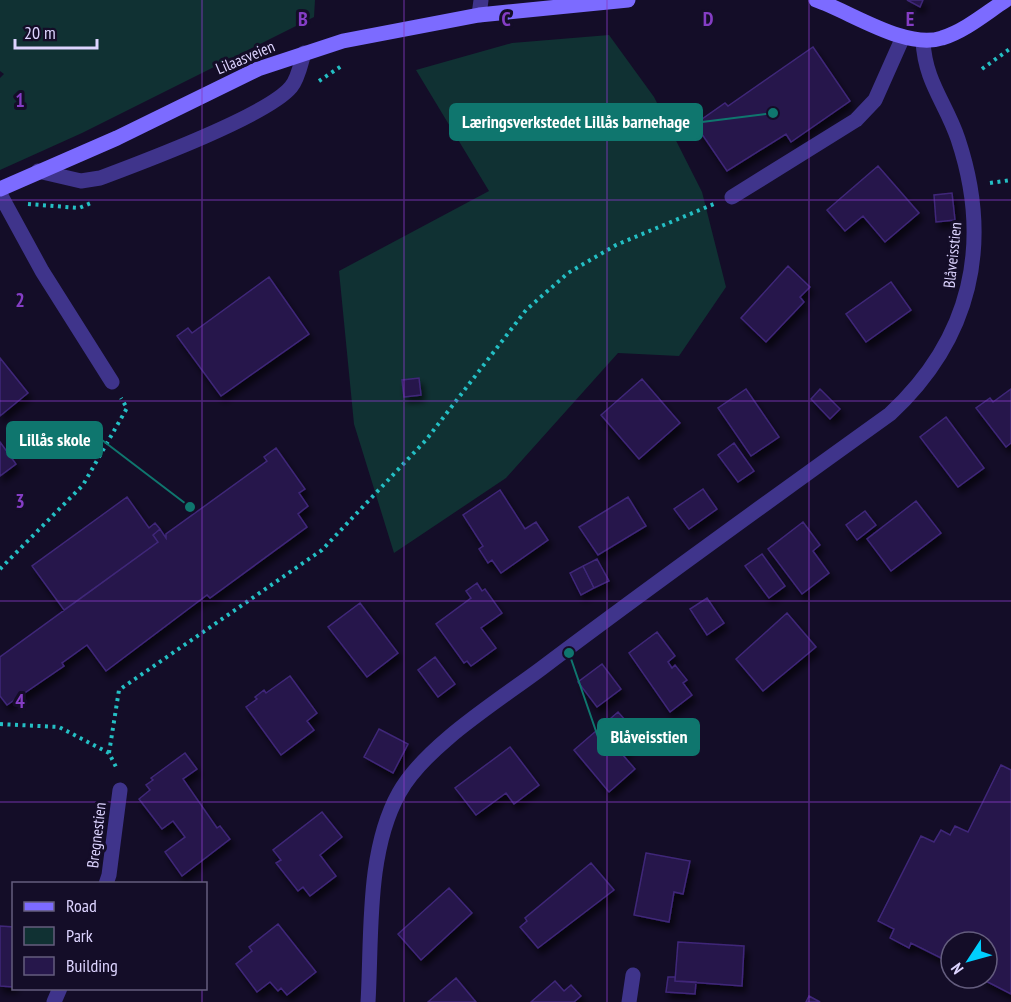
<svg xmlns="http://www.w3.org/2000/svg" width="1011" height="1002" font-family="'PT Sans Narrow',sans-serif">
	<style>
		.green { fill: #103133 }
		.building { fill: #26174b; stroke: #3f2779; stroke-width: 1.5; filter: url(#shadow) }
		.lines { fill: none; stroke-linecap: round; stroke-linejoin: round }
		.path { stroke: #24bfc4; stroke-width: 4; stroke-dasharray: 3 4.5; stroke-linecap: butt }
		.lane { stroke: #3f348b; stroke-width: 15 }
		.street { stroke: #3f348b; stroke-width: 15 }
		.secondary { stroke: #7c6bff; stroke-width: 15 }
		.grid { fill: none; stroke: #853dc5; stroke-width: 1.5; stroke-opacity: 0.55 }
		.labels { text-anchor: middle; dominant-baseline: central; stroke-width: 6; stroke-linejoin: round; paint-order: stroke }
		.street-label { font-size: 16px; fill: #ddd4ff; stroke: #140d28 }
		.grid-label { font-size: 20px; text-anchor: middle; font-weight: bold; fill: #853dc5; stroke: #140d28; stroke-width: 6; stroke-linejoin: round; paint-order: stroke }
		.leader { fill: none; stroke: #0f766e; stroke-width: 2 }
		.callout-dot { fill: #0f766e; stroke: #140d28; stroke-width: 2 }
		.callout { fill: #0f766e; stroke: #0f766e; stroke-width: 2 }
		.callout-label { font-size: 18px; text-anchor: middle; font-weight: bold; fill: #fff }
	</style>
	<defs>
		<filter id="shadow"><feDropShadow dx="3.5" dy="6" stdDeviation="3" flood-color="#0009"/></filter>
	</defs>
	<rect width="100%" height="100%" fill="#140d28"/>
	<!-- green -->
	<path class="green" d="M0,0H315L314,17L82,133L0,170V78L4,74L0,71Z
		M609,35L654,97L702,192L726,287L679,356L618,353L506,478L394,553L354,424L339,271L489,191L416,70L512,43Z"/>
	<!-- building -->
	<path class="building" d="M907,0H923L920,7Z
		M813,47L850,101L791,142L786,134L727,171L695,124L725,103L728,106Z
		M878,166L919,213L885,242L863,216L845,231L827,210Z
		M952,193L955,220L936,222L934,195Z
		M788,266L810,287L800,297L804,302L766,342L741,318Z
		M269,277L309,334L221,396L177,336L188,328L192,333Z
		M891,282L911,310L866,342L846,314Z
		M0,358L28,393L0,416Z
		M419,378L421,395L404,397L402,380Z
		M642,379L680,423L639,459L601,415Z
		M746,389L779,437L751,456L718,408Z
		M820,389L840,409L830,419L811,399Z
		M1011,389V443L1006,447L976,408L990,398L993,402Z
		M946,417L984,468L958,487L920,437Z
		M0,442L16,464L0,476Z
		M734,443L754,471L738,482L718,455Z
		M276,448L305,489L299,493L308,506L298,514L307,527L210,598L207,595L106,671L87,645L62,663L64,666L7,705L0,696V657L158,542L153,535L160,529L166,538V534L267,461L264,457Z
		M703,489L717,509L689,529L674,509Z
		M500,490L525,529L536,522L548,540L501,573L492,560L488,563L479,549L483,546L463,515Z
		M127,497L149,528L155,523L160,529L153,535L158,542L64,610L32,566Z
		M628,497L646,526L598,555L579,527Z
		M916,501L941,533L891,571L867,539Z
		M865,511L876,525L857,540L846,525Z
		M803,522L820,545L813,551L829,573L802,594L768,549Z
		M762,554L785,586L769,598L745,566Z
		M597,559L609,581L594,588L583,566Z
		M583,566L594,588L581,595L570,573Z
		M477,583L482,591L485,589L502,613L481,628L496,648L471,666L467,661L464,663L436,624L471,598L466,591Z
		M707,598L724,623L707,635L690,609Z
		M360,603L398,653L367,677L328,627Z
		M787,613L816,647L763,691L736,659Z
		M657,632L675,656L668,662L672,668L675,665L687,680L683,683L692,695L670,712L629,653Z
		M435,657L455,684L438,697L418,670Z
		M602,664L621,689L597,707L578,682Z
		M290,676L317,713L307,721L314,730L281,755L246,707L257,699L255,697L264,690L266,693Z
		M618,712L641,738L622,754L635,769L609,792L574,750Z
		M379,729L408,744L393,773L364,757Z
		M510,747L539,785L514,804L506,793L476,815L455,788Z
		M185,753L197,769L183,779L217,828L220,826L230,839L182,876L165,852L185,837L173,821L162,829L139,799L150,790L146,785L153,780L151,778Z
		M1001,765L1011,770V994L980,978H987V942H951V963L911,943L909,948L890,938L894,929L878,921L921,836L934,842L941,830L950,835L955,826L968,832Z
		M322,812L342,837L320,855L336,876L310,896L303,887L298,891L276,863L281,860L273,850Z
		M646,853L690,861L683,894L674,892L669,922L634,915Z
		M591,863L614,890L538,948L520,927L527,921L525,918Z
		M449,888L472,913L421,960L398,934Z
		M278,924L316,972L287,995L281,988L278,991L270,982L257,992L236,964L252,951L249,947Z
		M0,926L14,927V987L0,986Z
		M678,942L744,946L742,986L675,981Z
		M668,977H675V981L696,982L695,994L666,992Z
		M456,978L476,1002H428Z
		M555,981L564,991L571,985L581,996L574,1002H531Z
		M809,996L820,1002H806Z"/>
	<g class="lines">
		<!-- path -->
		<path class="path" d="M982,69L1011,48
			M319,81L343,65
			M990,183L1011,180
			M28,204L79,208L91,203
			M0,569L83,485L127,408L121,398
			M0,724L59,727L109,753L117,769
			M109,753L119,690L322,550L426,440L526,310L568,273L616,245L714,204"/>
		<!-- lane -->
		<path class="lane" d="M38,171L81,181L100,178C140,163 267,116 291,87C298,79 301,63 304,53
			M0,194L42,271L112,382
			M732,197L856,120L875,100L903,37"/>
		<!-- street -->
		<path class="street" d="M479,15L481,0
			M106,884L109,875L120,790
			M54,1002L60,988
			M368,1002C372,936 366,852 399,793C425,746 498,701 542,668C656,582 773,498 890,414C971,339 993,244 958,139C946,103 925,82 923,41
			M629,1002L633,975"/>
		<!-- secondary -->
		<path class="secondary" d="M816,0C851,12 906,50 942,38C965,31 986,13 1006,0
			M0,189L117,138L258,69L343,41L479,15L628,0"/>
	</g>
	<!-- grid -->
	<path class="grid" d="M202,0V884M404,0V1002M607,0V1002M809,0V1002M0,200H1011M0,401H1011M0,601H1011M0,802H1011M202,988V1002"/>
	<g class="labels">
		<!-- street labels -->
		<g class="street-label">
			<text transform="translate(245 57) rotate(-23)">Lilaasveien</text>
			<text transform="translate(952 255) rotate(-84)">Blåveisstien</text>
			<text transform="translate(96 835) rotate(-83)">Bregnestien</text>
		</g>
	</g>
	<g class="grid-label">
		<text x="303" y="26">B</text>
		<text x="506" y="26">C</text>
		<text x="708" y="26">D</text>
		<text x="910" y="26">E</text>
		<text x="20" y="107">1</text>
		<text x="20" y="307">2</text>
		<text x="20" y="508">3</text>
		<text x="20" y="708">4</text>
	</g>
	<!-- callouts -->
	<path class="leader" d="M773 113L702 122M190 507L102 440M569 653L598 737"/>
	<g class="callout-dot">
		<circle cx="773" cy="113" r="6"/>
		<circle cx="190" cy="507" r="6"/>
		<circle cx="569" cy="653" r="6"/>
	</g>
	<g class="callout">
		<rect x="450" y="104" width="252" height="36" rx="6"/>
		<rect x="7" y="422" width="95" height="36" rx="6"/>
		<rect x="598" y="719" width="101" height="36" rx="6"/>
	</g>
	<g class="callout-label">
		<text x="576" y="128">Læringsverkstedet Lillås barnehage</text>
		<text x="55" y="446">Lillås skole</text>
		<text x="649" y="743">Blåveisstien</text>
	</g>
	<!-- legend -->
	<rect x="12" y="882" width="195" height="108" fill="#140d28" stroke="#645d7e" stroke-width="1.5"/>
	<rect x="24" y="902" width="30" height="9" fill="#7c6bff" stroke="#645d7e" stroke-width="1.5"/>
	<text x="66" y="912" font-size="18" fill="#ddd4ff">Road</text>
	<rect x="24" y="927" width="30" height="18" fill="#103133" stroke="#645d7e" stroke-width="1.5"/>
	<text x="66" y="942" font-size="18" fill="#ddd4ff">Park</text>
	<rect x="24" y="957" width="30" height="18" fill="#26174b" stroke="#645d7e" stroke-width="1.5"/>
	<text x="66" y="972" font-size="18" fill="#ddd4ff">Building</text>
	<!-- north arrow -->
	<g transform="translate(969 960) rotate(234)"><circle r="28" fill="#140d28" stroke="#645d7e" stroke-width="1.5"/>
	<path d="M0-4.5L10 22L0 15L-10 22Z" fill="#00cfff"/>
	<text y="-9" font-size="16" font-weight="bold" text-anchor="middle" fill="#ddd4ff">N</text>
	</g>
	<!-- scale -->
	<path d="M15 39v9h82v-9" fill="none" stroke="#ddd4ff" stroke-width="3"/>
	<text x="24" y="39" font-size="18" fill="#ddd4ff" stroke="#140d28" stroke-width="4.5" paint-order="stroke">20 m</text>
</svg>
